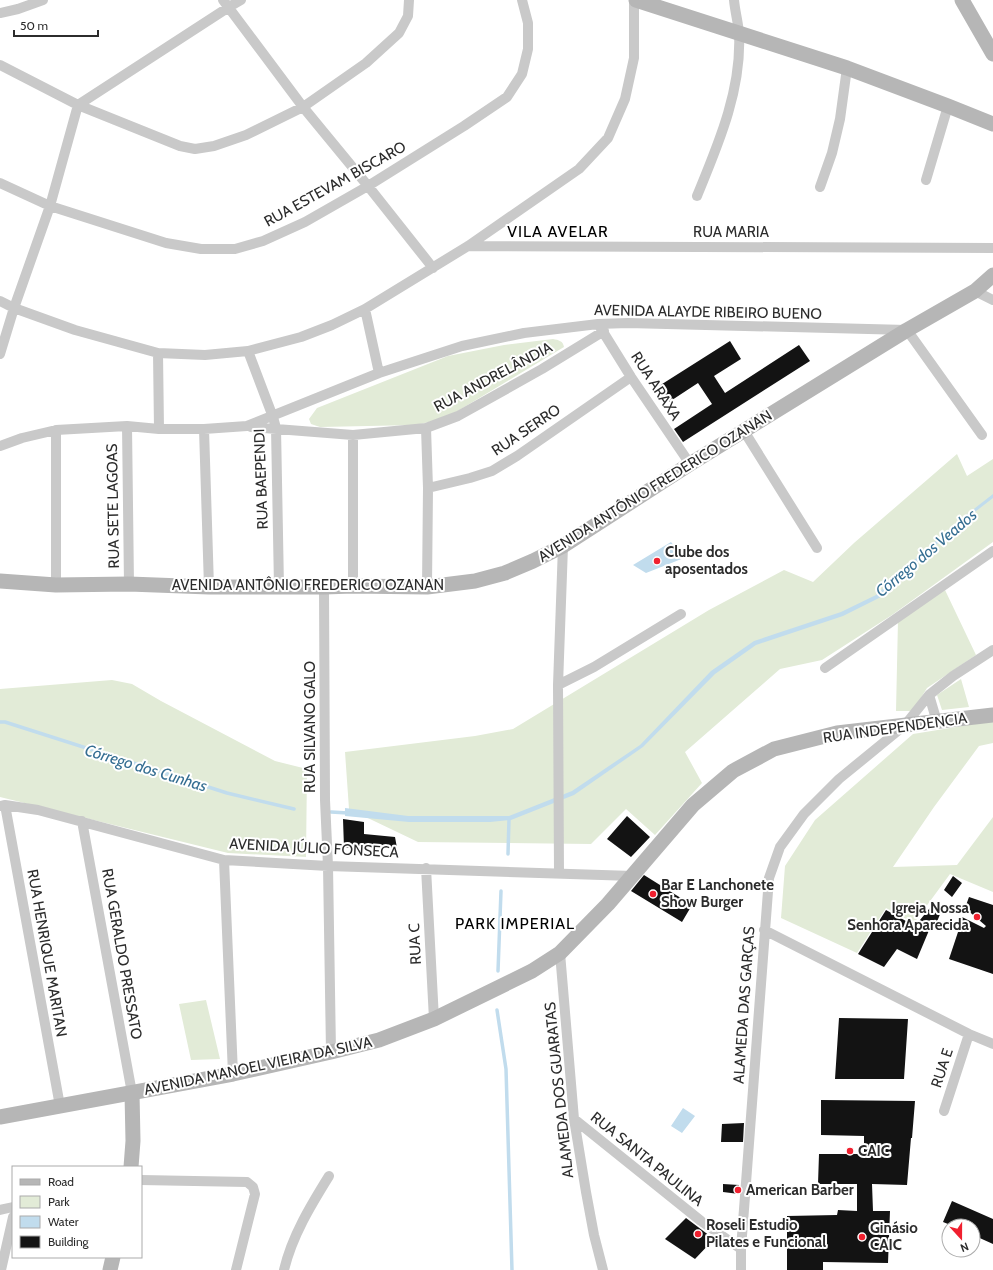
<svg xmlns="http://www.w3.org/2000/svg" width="993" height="1270" font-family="Cabin,sans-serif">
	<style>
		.green { fill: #e2ebd7 }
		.water { fill: #c1dced }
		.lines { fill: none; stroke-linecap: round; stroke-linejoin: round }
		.stream { stroke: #c1dced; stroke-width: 3.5 }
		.building { fill: #131313 }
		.street { stroke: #c9c9c9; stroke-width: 10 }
		.secondary { stroke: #b6b6b6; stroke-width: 15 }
		.poi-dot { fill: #f0202f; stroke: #fff; stroke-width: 1.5 }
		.labels { text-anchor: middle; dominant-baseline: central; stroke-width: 4; stroke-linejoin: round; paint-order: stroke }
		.street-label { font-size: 15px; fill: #2c2c2c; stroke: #fff }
		.poi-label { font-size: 15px; font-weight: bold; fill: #2c2c2c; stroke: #fff; text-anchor: start }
		.neighbourhood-label { font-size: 16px; letter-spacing: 1px; fill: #000; stroke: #fff }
		.water-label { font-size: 16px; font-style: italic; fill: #356e92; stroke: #fff }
	</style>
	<rect width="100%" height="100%" fill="#fff"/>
	<!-- green -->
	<path class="green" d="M553,339C559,340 563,341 564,347L456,412L437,420L416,425L320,427L311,424L309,419L317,408L448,356L504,345Z
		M957,454L967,476L993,459V542L892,615L822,660L780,669L685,752L702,783L655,835L626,809L591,844L418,842L349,809L345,752L475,736L513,729L709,610L784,570L813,582L854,543Z
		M945,590L976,655L927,688L913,711H896L898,620Z
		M961,679L969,707L942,710L937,695Z
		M112,680L132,684L161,701L275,761L307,769L306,857L228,853L0,797V689Z
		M993,721V743L979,746L934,807L893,867L957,865L993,817V892L950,874L914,923L886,908L857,953L781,918L785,866L815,820L913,734Z
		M206,1000L220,1059L191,1060L179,1004Z"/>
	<!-- water -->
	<path class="water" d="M993,494V498L958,525L896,581L881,597L843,616L756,645L715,674L643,747L574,795L511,820L490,822H409L345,816V808L408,816H509L572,791L640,745L711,671L754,641L841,612L876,595L904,569L961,519Z
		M671,542L684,558L646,573L633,565Z
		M683,1108L695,1116L682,1133L671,1126Z"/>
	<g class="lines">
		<!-- stream -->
		<path class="stream" d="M0,722H5L227,793L294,809
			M331,812L348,813
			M508,854L509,819
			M498,971L501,891
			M497,1010L506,1069L512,1270"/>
	</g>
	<!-- building -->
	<path class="building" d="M730,341L741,359L714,376L725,393L799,345L810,361L683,442L674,429L712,404L698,383L669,402L659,386Z
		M627,816L650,837L631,857L607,839Z
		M343,819L364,822V834L395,837L397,848H344Z
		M644,875L692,905L682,922L631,891Z
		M953,876L962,883L952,897L944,890Z
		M969,897L993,905V974L949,959L959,929L957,928L962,917L984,928L986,926L965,908Z
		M934,903L943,907L934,929L930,928L917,959L897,949L884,967L858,954L886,910L915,926Z
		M839,1018L908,1019L904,1079H835Z
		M821,1100L915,1101L912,1138H911L907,1185L872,1184L873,1211H890L888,1263L823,1262V1270H787V1216L837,1215L838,1210L857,1211V1184H818L819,1154H864V1136L821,1135Z
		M744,1123L743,1142H721L722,1124Z
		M723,1184L739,1185V1194L723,1192Z
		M952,1201L993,1219V1244L973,1235V1226H953L943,1222Z
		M686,1218L714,1239L695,1259L665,1239Z"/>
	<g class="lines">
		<!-- street -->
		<path class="street" d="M223,0L303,107L368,186L433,268
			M0,13L18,9L43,0
			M0,65L78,105L180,146L195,149L214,146L246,135L303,107L366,63L399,33L408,16L409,0
			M926,180L948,106
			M0,183L50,206L166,243L201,249H235L263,241L305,222L368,186L464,126L507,97L522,74L528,49V23L522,0
			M820,187L832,153L840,119L847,68
			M697,196C718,145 742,90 739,33C738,22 735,11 734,0
			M468,246L993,248
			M975,291L993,300
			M0,301L14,308L75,330L158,353L205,355L248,351L301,337L332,325L365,309L468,246L579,169L608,138L625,99L634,58V0
			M365,309L379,373
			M600,327L631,377L690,464
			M248,351L273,417L276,428L279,587
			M158,353L159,429
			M0,354L14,308L50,206L78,105L229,7L241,0
			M127,426L129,584
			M251,427L353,435L426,428L458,416L542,369L604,331
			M426,428L428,488L427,587
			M204,429L209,587
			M744,431L817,548
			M0,446L22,438L56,430L127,426L159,429H204L247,426L379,373L462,346L524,333L598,324L628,323L907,330L982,435
			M428,488L470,478L492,471L517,456L631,377
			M563,546L558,685L594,667L681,614
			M56,585V430
			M353,586V435
			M324,587L325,800L328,866L331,1052
			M825,668L993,551
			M558,685L559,873
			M929,695L937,722
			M5,805L60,1106
			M0,806L5,805L38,810L224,860L328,866L633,876
			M82,821L132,1093
			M224,860L233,1074
			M426,868L434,1019
			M764,930L969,1034L993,1044
			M560,953L574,1119L586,1192L594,1235L603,1270
			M944,1111L969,1034
			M574,1119L701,1221L741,1249
			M141,1180L247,1182L253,1187L255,1194L236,1270
			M0,1210L13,1207
			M1,1270L13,1217
			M284,1270C292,1236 311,1205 329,1176
			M741,1270V1249L769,878L780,847L804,814L839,779L905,725L929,695L953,676L993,650"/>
		<!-- secondary -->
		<path class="secondary" d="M636,0L847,68L948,106L993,124
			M962,0L993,54
			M0,581L56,585L129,584L209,587H324L353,586L427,587L475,581L505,573L533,561L563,546L690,464L907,330L975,291L993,275
			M0,1117L233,1074L331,1052L379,1040L434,1019L532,971L560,953L608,904L693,805L733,771L774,749L837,733L993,715
			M131,1167L133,1141L132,1093
			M110,1270L113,1257"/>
	</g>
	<!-- markers -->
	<g class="poi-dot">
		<circle cx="657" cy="561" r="4"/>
		<circle cx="653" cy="894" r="4"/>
		<circle cx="977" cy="917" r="4"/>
		<circle cx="850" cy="1151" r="4"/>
		<circle cx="738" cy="1190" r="4"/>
		<circle cx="698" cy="1234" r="4"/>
		<circle cx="862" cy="1237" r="4"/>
	</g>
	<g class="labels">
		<!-- street labels -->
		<g class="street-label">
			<text transform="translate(335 184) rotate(-29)">RUA ESTEVAM BISCARO</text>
			<text x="731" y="232">RUA MARIA</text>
			<text transform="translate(708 312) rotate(1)">AVENIDA ALAYDE RIBEIRO BUENO</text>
			<text transform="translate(493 377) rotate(-28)">RUA ANDRELÂNDIA</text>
			<text transform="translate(656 386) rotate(57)">RUA ARAXA</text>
			<text transform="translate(526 430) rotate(-34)">RUA SERRO</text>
			<text transform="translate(261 479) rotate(-92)">RUA BAEPENDI</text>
			<text transform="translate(655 486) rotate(-32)">AVENIDA ANTÔNIO FREDERICO OZANAN</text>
			<text transform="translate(113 506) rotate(-91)">RUA SETE LAGOAS</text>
			<text x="308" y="585">AVENIDA ANTÔNIO FREDERICO OZANAN</text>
			<text transform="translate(310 727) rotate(-90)">RUA SILVANO GALO</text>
			<text transform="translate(895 728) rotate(-8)">RUA INDEPENDENCIA</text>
			<text transform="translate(314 848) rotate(3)">AVENIDA JÚLIO FONSECA</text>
			<text transform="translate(415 944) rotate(-93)">RUA C</text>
			<text transform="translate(47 953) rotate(80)">RUA HENRIQUE MARITAN</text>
			<text transform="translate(122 954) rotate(80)">RUA GERALDO PRESSATO</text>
			<text transform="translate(744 1005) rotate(-86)">ALAMEDA DAS GARÇAS</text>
			<text transform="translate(258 1066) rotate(-12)">AVENIDA MANOEL VIEIRA DA SILVA</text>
			<text transform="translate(942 1068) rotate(-72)">RUA E</text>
			<text transform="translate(559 1090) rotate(-96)">ALAMEDA DOS GUARATAS</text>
			<text transform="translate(647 1159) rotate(39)">RUA SANTA PAULINA</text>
		</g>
		<!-- poi labels -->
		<g class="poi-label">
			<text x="665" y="552">Clube dos<tspan x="665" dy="17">aposentados</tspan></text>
			<text x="661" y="885">Bar E Lanchonete<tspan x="661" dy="17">Show Burger</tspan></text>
			<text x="969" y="908" text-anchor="end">Igreja Nossa<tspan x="969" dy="17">Senhora Aparecida</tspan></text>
			<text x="858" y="1151">CAIC</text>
			<text x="746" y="1190">American Barber</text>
			<text x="706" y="1225">Roseli Estudio<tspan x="706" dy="17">Pilates e Funcional</tspan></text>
			<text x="870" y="1228">Ginásio<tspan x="870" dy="17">CAIC</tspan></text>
		</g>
		<!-- neighbourhood labels -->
		<g class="neighbourhood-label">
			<text x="558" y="231">VILA AVELAR</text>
			<text x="515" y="923">PARK IMPERIAL</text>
		</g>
		<!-- water labels -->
		<g class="water-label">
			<text transform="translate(926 553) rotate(-40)">Córrego dos Veados</text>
			<text transform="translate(146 768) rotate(17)">Córrego dos Cunhas</text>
		</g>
	</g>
	<!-- legend -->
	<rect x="12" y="1166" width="130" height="92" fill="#ffffff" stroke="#ababab"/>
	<rect x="20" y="1179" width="20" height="6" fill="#b6b6b6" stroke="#ababab"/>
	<text x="48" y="1186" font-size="12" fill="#2c2c2c">Road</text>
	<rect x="20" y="1196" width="20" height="12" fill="#e2ebd7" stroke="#ababab"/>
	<text x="48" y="1206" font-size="12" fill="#2c2c2c">Park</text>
	<rect x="20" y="1216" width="20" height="12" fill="#c1dced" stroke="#ababab"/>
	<text x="48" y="1226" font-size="12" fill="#2c2c2c">Water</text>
	<rect x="20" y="1236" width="20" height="12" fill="#131313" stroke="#ababab"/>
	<text x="48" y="1246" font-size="12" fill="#2c2c2c">Building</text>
	<!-- north arrow -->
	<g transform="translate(961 1238) rotate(159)"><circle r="19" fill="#ffffff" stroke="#ababab"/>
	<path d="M0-3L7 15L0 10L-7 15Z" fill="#f0202f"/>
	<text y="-6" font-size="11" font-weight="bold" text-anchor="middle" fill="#2c2c2c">N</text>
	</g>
	<!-- scale -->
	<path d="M14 30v6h84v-6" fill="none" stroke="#2c2c2c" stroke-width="2"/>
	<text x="20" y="30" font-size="12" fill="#2c2c2c" stroke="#ffffff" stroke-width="3" paint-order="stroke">50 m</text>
</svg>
